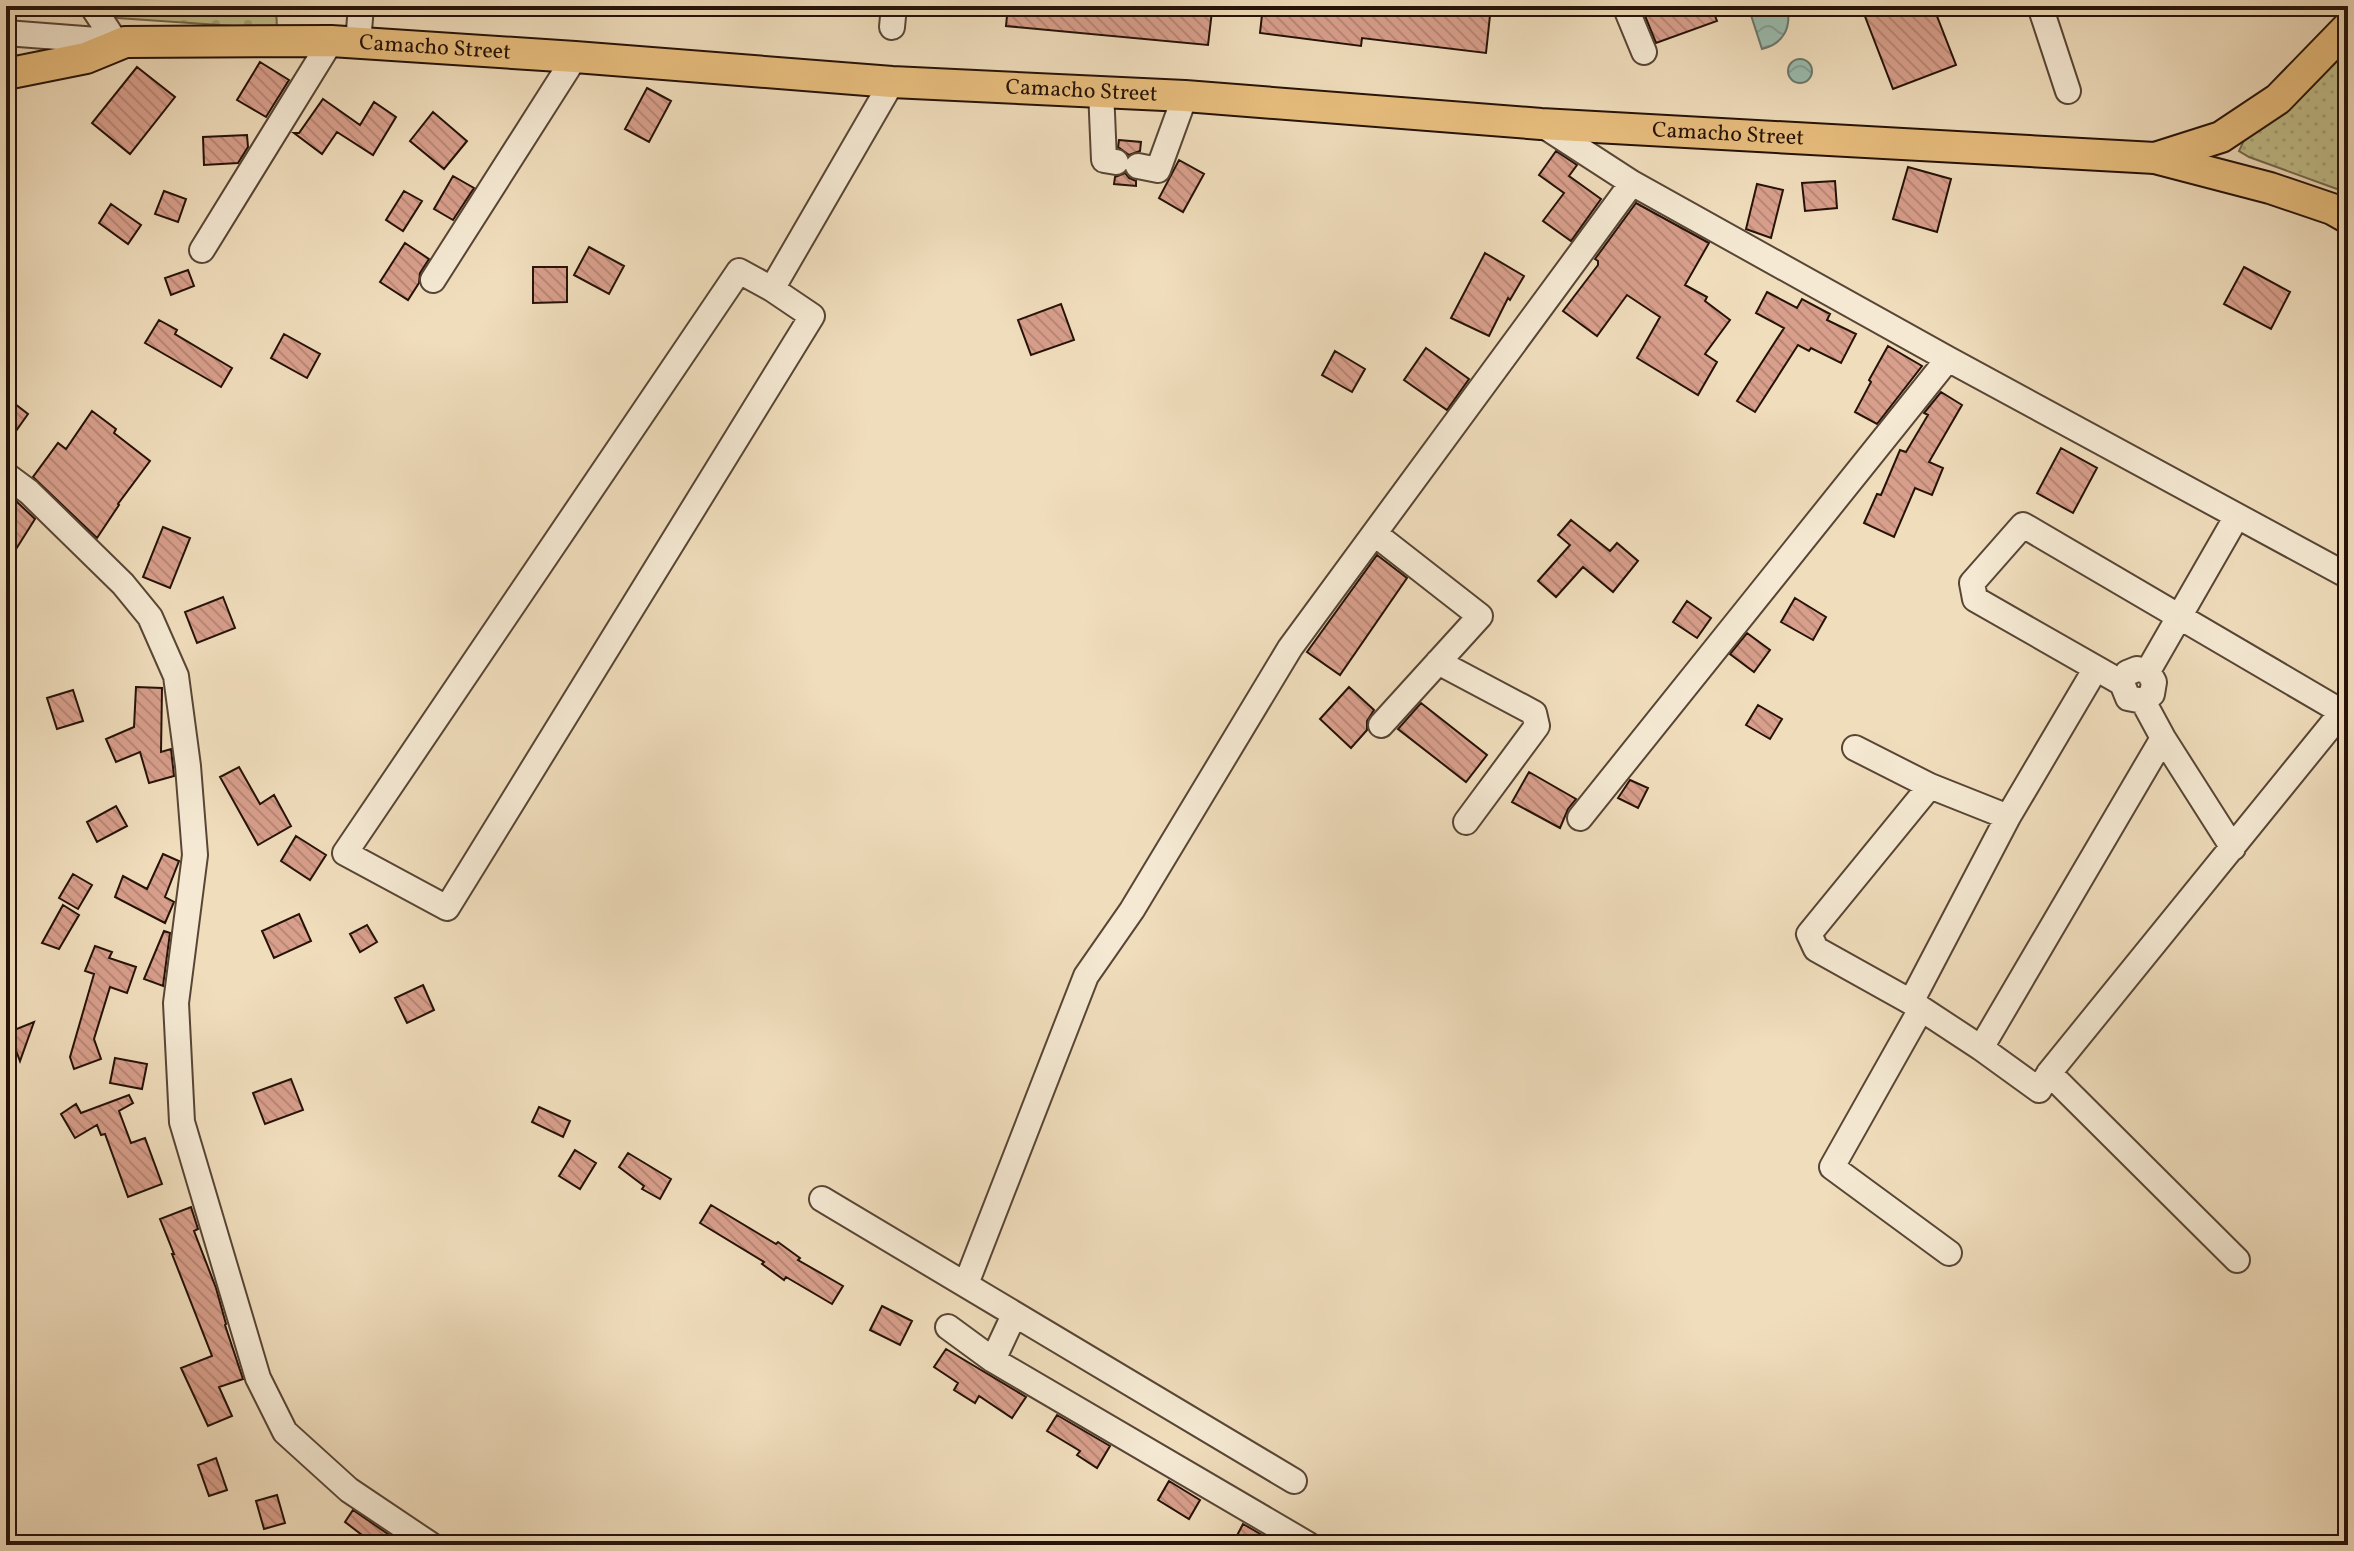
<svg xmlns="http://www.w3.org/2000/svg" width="2354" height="1551" font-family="Vollkorn,serif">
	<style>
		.cemetery { fill: url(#cemetery-stones); stroke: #73684a; stroke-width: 2 }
		.park { fill: url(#park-dots); stroke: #73684a; stroke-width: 2 }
		.water { fill: url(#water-waves); stroke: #6b786c; stroke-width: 2 }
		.building { fill: url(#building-back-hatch); stroke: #251208; stroke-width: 2 }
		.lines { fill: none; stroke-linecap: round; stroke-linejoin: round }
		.minor-casing { stroke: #584535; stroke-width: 28 }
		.major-casing { stroke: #251208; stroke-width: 34 }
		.minor { stroke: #f5e9d3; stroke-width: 24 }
		.major { stroke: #e8be7e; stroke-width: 30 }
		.labels { text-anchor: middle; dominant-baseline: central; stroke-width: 8; stroke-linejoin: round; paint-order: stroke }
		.street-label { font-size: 22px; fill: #251208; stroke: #f5e9d3 }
	</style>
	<defs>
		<pattern id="cemetery-stones" width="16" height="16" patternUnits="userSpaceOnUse" patternTransform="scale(2)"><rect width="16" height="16" fill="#c1bf8b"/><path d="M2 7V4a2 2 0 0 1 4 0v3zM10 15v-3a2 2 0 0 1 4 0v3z" fill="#a6a376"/></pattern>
		<pattern id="park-dots" width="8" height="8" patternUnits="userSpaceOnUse" patternTransform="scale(2)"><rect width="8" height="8" fill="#c1bf8b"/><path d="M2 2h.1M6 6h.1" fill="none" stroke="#a6a376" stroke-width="1.8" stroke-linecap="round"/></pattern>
		<pattern id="water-waves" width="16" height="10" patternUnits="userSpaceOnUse" patternTransform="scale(2)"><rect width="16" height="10" fill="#9abcaf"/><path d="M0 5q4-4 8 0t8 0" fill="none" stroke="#85a195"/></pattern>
		<pattern id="building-back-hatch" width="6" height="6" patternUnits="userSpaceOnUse" patternTransform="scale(2)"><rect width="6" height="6" fill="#d89f8c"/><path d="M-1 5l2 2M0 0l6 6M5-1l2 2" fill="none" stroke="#b98877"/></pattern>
	</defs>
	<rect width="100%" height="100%" fill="#f0ddbc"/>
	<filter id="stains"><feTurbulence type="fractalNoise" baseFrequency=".0025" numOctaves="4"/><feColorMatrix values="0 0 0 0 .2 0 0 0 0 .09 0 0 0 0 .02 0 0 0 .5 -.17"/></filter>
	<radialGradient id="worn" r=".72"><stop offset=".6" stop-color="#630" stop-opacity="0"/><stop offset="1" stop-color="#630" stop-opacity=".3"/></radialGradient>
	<!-- cemetery -->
	<path class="cemetery" d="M107,6H276L277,29L117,18Z"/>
	<!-- park -->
	<path class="park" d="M2345,53L2348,54V193L2249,157L2239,151L2245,138Z"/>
	<!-- water -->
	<path class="water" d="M1748,6H1787C1792,28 1783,44 1762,49Z
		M1788 71a12 12 0 1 1 24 0a12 12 0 1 1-24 0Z"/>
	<!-- building -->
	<path class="building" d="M1008,6H1155L1212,11L1208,45L1006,26Z
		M1263,6H1491L1486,53L1362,38L1361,46L1260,33Z
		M1641,6H1711L1717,21L1656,43Z
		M1861,6H1933L1956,65L1893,89Z
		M260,62L289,80L266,117L237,100Z
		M137,67L175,97L130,154L92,123Z
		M647,88L671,101L649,142L625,129Z
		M323,99L360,125L374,102L396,117L373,155L337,132L322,154L294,133H299Z
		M433,112L467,141L444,169L410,141Z
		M247,135L248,147L238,163L204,165L203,137Z
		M1119,140L1141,142L1140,151L1129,155L1118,147Z
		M1556,151L1577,165L1569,176L1601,199L1571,241L1543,221L1564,193L1539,175Z
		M1179,160L1204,174L1183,212L1159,198Z
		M1908,167L1951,179L1937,232L1893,219Z
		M1125,173L1129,178L1136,181V186L1114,184L1115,177Z
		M453,176L474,188L453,220L434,209Z
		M1835,181L1837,208L1805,211L1802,183Z
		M1757,184L1783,190L1771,238L1746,229Z
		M164,191L186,199L178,222L155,214Z
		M404,191L422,201L403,231L386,220Z
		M1636,203L1709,243L1685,285L1707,297L1705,301L1730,320L1705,354L1717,362L1698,395L1637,358L1660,317L1627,295L1597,336L1563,311L1598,265V261L1595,259Z
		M111,204L141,225L128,244L99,223Z
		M405,243L429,259L420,273L419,283L408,300L380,282Z
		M589,247L624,266L609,294L574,275Z
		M1485,253L1524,276L1510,300L1508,298L1489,336L1451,318Z
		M533,267H567V302L533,303Z
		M2244,267L2290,292L2271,329L2224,304Z
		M188,270L194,286L171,295L165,278Z
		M1767,292L1797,308L1802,299L1830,314L1827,320L1856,334L1841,363L1811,348L1809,351L1798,345L1755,412L1737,401L1784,328L1756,313Z
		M1061,304L1074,340L1031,355L1018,320Z
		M159,320L177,330L175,334L232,368L221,387L145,343Z
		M284,334L320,354L307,378L271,358Z
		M1888,346L1922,366L1877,424L1855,412L1871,382L1869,380Z
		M1426,348L1469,379L1447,410L1404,380Z
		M1335,351L1365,369L1352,392L1322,375Z
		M1941,392L1962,405L1929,462L1943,468L1932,495L1915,488L1894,537L1864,523L1877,494L1881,495L1900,450L1906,452L1928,415L1924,413Z
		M6,397L28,414L6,445Z
		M92,411L116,429L114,433L150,461L118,504L119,505L97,538L33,477L58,443L66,449Z
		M2061,448L2097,468L2073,513L2037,493Z
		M16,501L35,519L6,565V514Z
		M1571,520L1610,551L1617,543L1638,561L1613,592L1583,567L1556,597L1538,581L1570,545L1558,535Z
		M163,527L190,538L170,588L143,577Z
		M1377,555L1407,578L1340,675L1307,652Z
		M223,597L235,628L197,643L185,612Z
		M1795,598L1826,617L1813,640L1781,622Z
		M1687,601L1711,618L1697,638L1673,622Z
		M1747,633L1770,650L1754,672L1730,654Z
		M136,687L162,688L161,752L171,749L174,776L149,783L140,752L116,762L106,739L134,727Z
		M1349,687L1374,710L1367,721V730L1351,748L1320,719Z
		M73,690L83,721L57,729L47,698Z
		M1421,703L1487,755L1466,782L1398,729Z
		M1758,705L1782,719L1770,739L1746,725Z
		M239,767L260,804L274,795L291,826L258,845L220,777Z
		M1529,772L1576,799L1568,809L1560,828L1512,802Z
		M1630,780L1648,788L1638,808L1618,798Z
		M116,806L127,826L97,842L87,822Z
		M296,836L326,855L310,880L281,861Z
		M163,854L179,861L165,897L174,902L165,923L115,897L123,876L147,889Z
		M73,874L92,885L78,909L59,898Z
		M63,905L79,915L59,949L42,943Z
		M299,914L311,941L274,958L262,931Z
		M367,925L377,942L360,952L350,934Z
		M164,931L170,933L163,986L144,979Z
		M95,946L112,952L109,958L136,967L127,993L110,987L94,1039L101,1059L74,1069L70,1057L94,974L85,971Z
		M423,985L434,1010L407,1023L395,998Z
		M34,1022L20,1061L9,1032Z
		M115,1058L147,1064L142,1089L110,1083Z
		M291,1079L303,1110L265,1124L253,1093Z
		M129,1095L133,1103L119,1111L131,1143L145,1138L162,1184L128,1197L105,1134L101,1135L97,1125L75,1138L61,1114L76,1104L81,1113Z
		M539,1107L570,1121L563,1137L532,1122Z
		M575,1150L596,1163L580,1189L559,1176Z
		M628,1153L671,1179L660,1199L642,1189L644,1186L619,1167Z
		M711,1205L776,1244L778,1242L800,1258L798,1260L843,1286L832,1304L786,1277L784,1280L762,1264L764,1262L700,1223Z
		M191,1207L198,1229L194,1231L216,1288L226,1324L225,1325L243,1379L219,1387L232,1416L208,1426L181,1368L212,1356L172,1254H174L160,1219Z
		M882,1306L912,1321L900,1345L870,1330Z
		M946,1349L1026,1397L1012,1418L979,1396L975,1403L954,1390L958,1383L934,1367Z
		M1057,1415L1110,1446L1097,1468L1077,1455L1080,1451L1047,1431Z
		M216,1458L227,1490L209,1496L198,1465Z
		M1169,1481L1200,1500L1189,1519L1158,1500Z
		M277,1495L285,1523L264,1529L256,1501Z
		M353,1510L404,1545H375L345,1522Z
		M1243,1524L1269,1539L1265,1545H1232Z"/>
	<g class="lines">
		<defs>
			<path id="minor" d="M92,6L115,41
				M1625,6L1644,52
				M2040,6L2068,91
				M892,27L894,6
				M6,33L123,42
				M358,43L361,6
				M1101,90L1104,160L1116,162
				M1541,124L1632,183L1948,359L2348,576
				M1138,166L1158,170L1185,96
				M202,250L331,41
				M739,271L772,289L812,316L447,908L345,853Z
				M433,280L575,57
				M772,289L892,82
				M6,475L29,492L123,584L150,617L176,676L188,766L195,855L176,1003L182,1122L258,1378L285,1432L349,1490L431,1545
				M1375,534L1480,616L1381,725
				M1438,662L1534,713L1537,726L1466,822
				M2148,671L2237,516
				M2143,701L2163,738L2233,848
				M1855,748L1930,786L2008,817
				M1930,786L1809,934L1816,949L1911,1002L1981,1048L2039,1090L2049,1073L2342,712L2023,525L1972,583L1975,599L2122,683L2128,698L2143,701L2152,694L2154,682L2148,671L2137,669L2127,673L2122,683
				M1580,818L1948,359
				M1911,1002L2008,817L2096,668
				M1921,1009L1832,1167L1949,1253
				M1981,1048L2163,738
				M2049,1073L2237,1260
				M822,1199L1294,1481
				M966,1284L1086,976L1132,910L1290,648L1632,183
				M948,1327L993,1360L1309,1545
				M993,1360L1014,1315"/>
			<g id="major">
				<path id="s1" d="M6,74L86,58L125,42L331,41L575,57L892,82L1185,96L1541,124L2155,158L2270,188L2332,209L2348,218"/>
				<path d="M2155,158L2221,137L2278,99L2348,27"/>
			</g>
		</defs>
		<!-- minor casing -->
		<use href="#minor" class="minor-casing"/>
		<!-- major casing -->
		<use href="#major" class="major-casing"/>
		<!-- minor -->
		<use href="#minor" class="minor"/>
		<!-- major -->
		<use href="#major" class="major"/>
	</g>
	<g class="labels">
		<!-- street labels -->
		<g class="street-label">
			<text stroke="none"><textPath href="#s1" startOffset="434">Camacho Street</textPath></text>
			<text stroke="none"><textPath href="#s1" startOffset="1082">Camacho Street</textPath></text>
			<text stroke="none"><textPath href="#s1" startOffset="1730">Camacho Street</textPath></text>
		</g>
	</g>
	<!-- margin -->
	<rect width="2354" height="1551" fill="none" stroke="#f0ddbc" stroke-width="32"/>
	<rect x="8" y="8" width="2338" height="1535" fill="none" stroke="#251208" stroke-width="4"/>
	<rect x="16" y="16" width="2322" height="1519" fill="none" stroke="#251208" stroke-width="2"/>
	<rect width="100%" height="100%" filter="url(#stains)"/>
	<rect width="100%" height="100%" fill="url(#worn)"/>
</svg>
